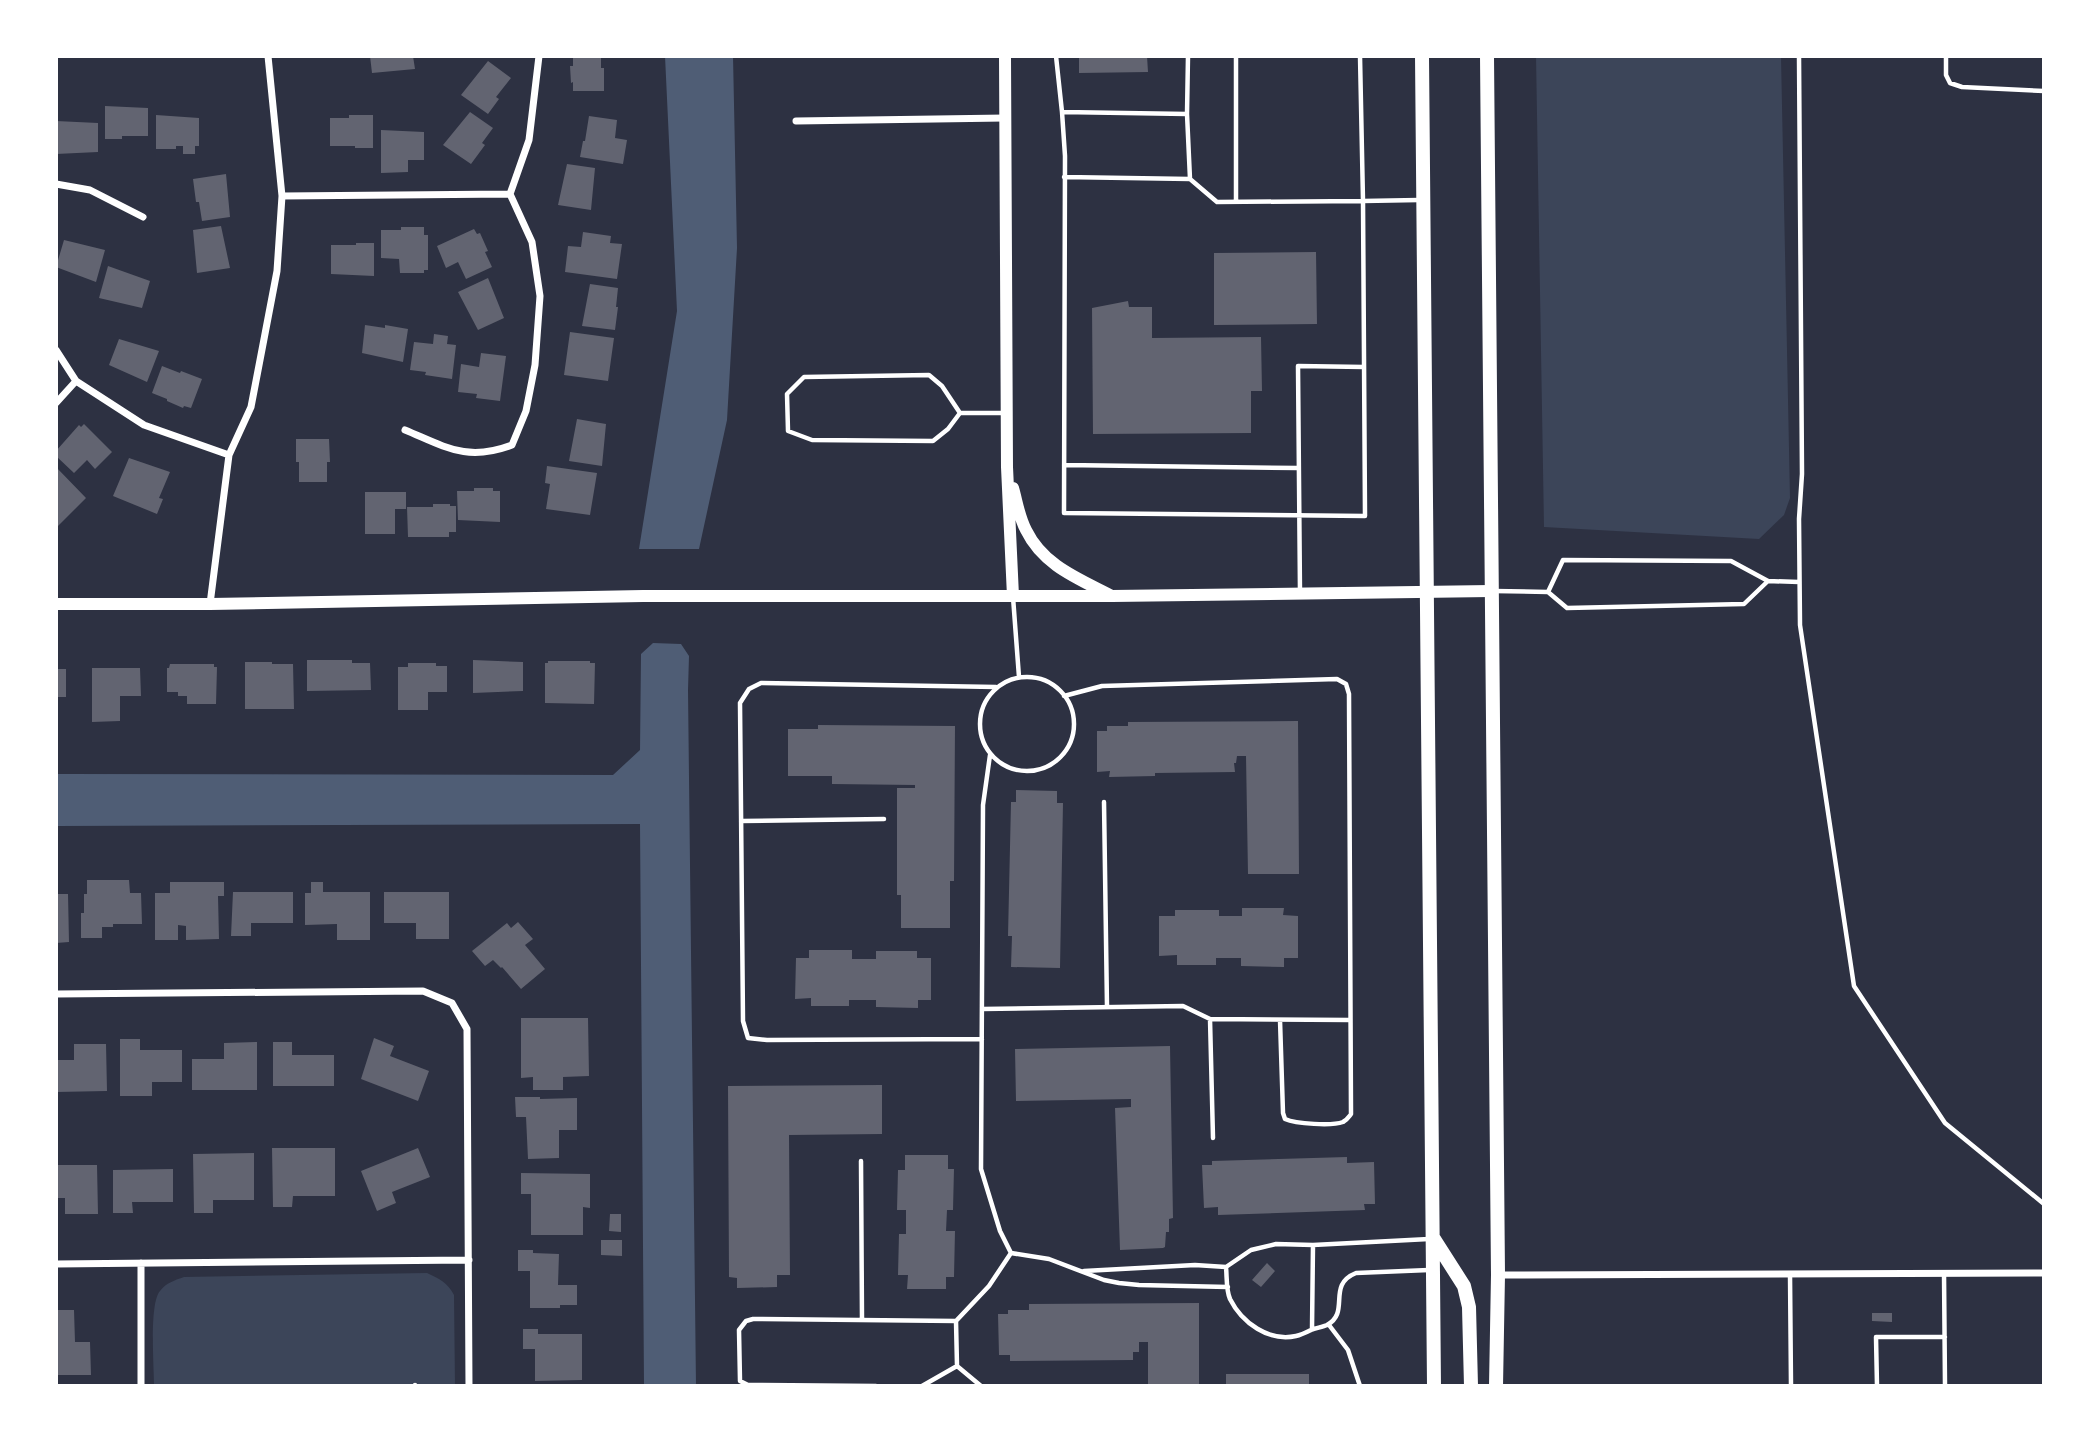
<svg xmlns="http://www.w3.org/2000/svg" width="2100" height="1442" font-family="'Source Serif 4',serif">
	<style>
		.green { fill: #3c4559 }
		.water { fill: #4f5d75 }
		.building { fill: #626471 }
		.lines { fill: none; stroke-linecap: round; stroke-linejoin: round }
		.service { stroke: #fff; stroke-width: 4.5 }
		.minor { stroke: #fff; stroke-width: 7 }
		.tertiary { stroke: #fff; stroke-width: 12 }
		.primary { stroke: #fff; stroke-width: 14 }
	</style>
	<rect width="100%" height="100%" fill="#2d3142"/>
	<!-- green -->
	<path class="green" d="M1536,56H1781L1790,498L1784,515L1759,539L1544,527Z
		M427,1273C440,1279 447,1282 454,1295L455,1386H154C154,1367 149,1303 160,1291C166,1283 175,1280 184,1277Z"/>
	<!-- water -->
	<path class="water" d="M665,56H733L737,248L727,420L699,549H639L677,311Z
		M653,643L681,644L689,656L688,690L696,1386H644L640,824L56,826V774L613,775L640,750L641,654Z"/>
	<!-- building -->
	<path class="building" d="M370,56H413L415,69L372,73Z
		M573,56H601V68H604V91H573V82L571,83L570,66H573Z
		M1079,56H1147L1148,72L1079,73Z
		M488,61L511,78L496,97L499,99L488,114L461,95Z
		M105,106L148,108V136H122V139H105Z
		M470,112L493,128L482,143L485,145L471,164L443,145Z
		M156,115L199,118V146H195V154H183V146H176V149H156Z
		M349,115H373V148H355V146H330V118H349Z
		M589,116L617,120L615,138L627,140L623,164L580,157L583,141H585Z
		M56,121L98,123V152L56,154Z
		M381,130L424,132V160H408V172L381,173Z
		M567,164L595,168L591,210L558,205Z
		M226,174L230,217L202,221L199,202H196L193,179Z
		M221,226L230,268L197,273L193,230Z
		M401,227H424V235H428V270H424V273H400L399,259L381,258V230H401Z
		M474,229L477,234L480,233L488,251L485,252L492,267L466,279L458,262L446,268L437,246Z
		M583,232L611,236L610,243L622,244L617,279L565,272L568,246L581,247Z
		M64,240L105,250L96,282L56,267Z
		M356,243H374V276L331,274V245H356Z
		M1316,252L1317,324L1214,325V253Z
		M108,266L150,281L142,308L99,298Z
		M488,278L504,318L478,330L458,292Z
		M590,284L618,288L616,307H618L615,330L582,326Z
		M1128,301L1129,307H1152V338L1261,337L1262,391H1251V433L1093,434L1092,308Z
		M365,325L385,328V325L408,329L403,362L362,353Z
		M570,332L614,338L608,381L564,375Z
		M434,334L448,336L447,344L456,345L452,379L425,375L426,372L410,370L414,342L433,344Z
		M119,339L159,351L147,382L109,365Z
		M481,353L506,356L500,401L476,398L477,394L458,392L461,364L479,367Z
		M162,366L180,373L181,371L202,379L191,408L184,406L183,408L167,401V399L152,393Z
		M577,419L606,424L602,466L569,461Z
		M84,424L112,452L95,469L87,460L74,473L56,456V451L79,425L81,427Z
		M296,439H329L330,462H327V482H299V462H296Z
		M129,458L170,472L159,498L163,499L157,514L113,496Z
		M547,466L597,473L590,515L546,509L550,484L545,483Z
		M56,467L86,498L56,528Z
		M474,488H493V491H500V522L458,520L457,491H474Z
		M365,492H406V509H395V534H365Z
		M433,504H450V506H456V532H449V537H408L407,507H433Z
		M307,660H352V663H370L371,690L307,691Z
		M473,660L523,662V691L473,693Z
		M548,661H590V663H595L594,704L545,703V663H548Z
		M245,662H272V664H293L294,709H245Z
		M408,663H436V666H447V692H428V710H398V667H408Z
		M170,664H214V667H217L216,704H187V696H178V692H167V668H169Z
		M92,668H140L141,696H120V721L92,722Z
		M56,669H66V697H56Z
		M1298,721L1299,874H1248L1246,756H1237L1236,763H1234L1235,772L1155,773V776L1109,777L1110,771L1097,772V731H1107V726H1128V722Z
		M818,725L955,726L954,881H950V928H901V895H897V788H915V785L832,784V776H788V729H818Z
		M1016,790L1057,791V803H1063L1060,968L1011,967L1012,936H1008L1011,802H1016Z
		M87,880H129L130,893H141L142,924H113V927H102V938H81V913H84V894H87Z
		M170,882H224V896H218L219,939L186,940V926L178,925V940H155V893H170Z
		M311,882H323V892H370V940H337V924L305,925V893H311Z
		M233,892H293V923H251V936H231Z
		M384,892H449V939H416V923H384Z
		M56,894H68L69,942L56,943Z
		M1242,908H1284L1283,915L1298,916V958H1284V967L1241,966V958H1216V965H1177V955L1159,956V916H1175V910H1219V916H1242Z
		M518,922L533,939L525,945L545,969L521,989L502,967L501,968L493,960L485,966L472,951L507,923L511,928Z
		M809,950H852V959H876V951H917V958H931V1000H918V1008L876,1007V1000H849V1006H811V998L795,999L796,958H809Z
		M521,1018H588L589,1076L563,1077V1090H533V1077L521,1078Z
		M374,1038L394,1046L390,1056L429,1071L418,1101L361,1079Z
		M120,1039H140V1050H182V1082H152V1096H120Z
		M257,1042V1090H192V1059H224V1043Z
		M273,1042H292V1055H334V1086H273Z
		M74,1044H106L107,1091L56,1092V1060H74Z
		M1170,1046L1173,1218L1169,1219V1232H1166L1165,1247L1163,1248L1120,1250L1115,1108L1131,1107V1099L1016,1101L1015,1049Z
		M882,1085V1134L789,1135L790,1275H777V1287L737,1288V1278L729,1277L728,1086Z
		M515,1097H540V1099L577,1098V1130H559V1158L528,1159L526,1117H516Z
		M272,1148H335V1196H293L292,1207H273Z
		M418,1148L430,1177L392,1192L396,1203L377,1211L361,1171Z
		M254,1153V1200H213V1213H194L193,1154Z
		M905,1155H948V1169H954L953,1210H947L946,1231H955L954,1277H946V1289H907L908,1275H898L899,1234H906V1210H897L898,1170H905Z
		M1347,1157V1163L1374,1162L1375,1204H1364L1365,1210L1218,1215V1207L1204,1208L1202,1165H1212V1161Z
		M56,1165H97L98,1214H65V1198H56Z
		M173,1169V1202H132L133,1213H113V1170Z
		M521,1173L590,1174V1208L583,1207V1235H531V1194H521Z
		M610,1214H621V1232L609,1231Z
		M601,1240H622V1256L601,1255Z
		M518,1250H533V1253L559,1254L558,1285H577V1305H560V1308H530V1271H518Z
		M1267,1263L1275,1271L1261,1287L1252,1280Z
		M1199,1303V1386H1148V1342H1139V1352H1133V1360L1010,1361V1355H999L998,1314H1008V1310H1029V1304Z
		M56,1310H74L75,1342H90L91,1375H56Z
		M1872,1313H1892V1322L1872,1321Z
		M523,1329H538V1334H582V1380L535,1381V1349H523Z
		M1226,1374H1309V1386H1226Z"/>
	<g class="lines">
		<!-- service -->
		<path class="service" d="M1056,56L1062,112L1187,114L1188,56
			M1799,56L1802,474L1799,519L1800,625L1854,986L1945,1123L2044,1204
			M1946,56V75L1950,83L1962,87L2044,91
			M1062,112L1065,156L1064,513L1365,516L1363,201L1419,200
			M1064,177L1190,179L1187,114
			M1190,179L1217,202L1363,201L1360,56
			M1236,202V56
			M929,375L942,386L960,413L948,429L933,441L812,440L788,431L787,394L804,377Z
			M960,413H1006
			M1064,465L1298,468
			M1493,591L1548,592L1567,608L1744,604L1768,581
			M1548,592L1563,560L1731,561L1768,581L1799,582
			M1300,593L1298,366L1364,367
			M1013,597L1019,677
			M980 724a47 47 0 1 1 94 0a47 47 0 1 1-94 0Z
			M1064,696L1102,686L1337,679L1346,684L1349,694L1351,1114C1348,1118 1348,1119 1343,1122C1332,1126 1296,1124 1285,1119L1283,1113L1280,1020
			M990,755L983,805L981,1169L1000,1231L1011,1253
			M1104,802L1107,1007
			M741,821L884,819
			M982,1009L1183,1006L1210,1019L1350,1020
			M1210,1019L1213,1138
			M982,1039L767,1040L748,1038L743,1021L740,703L749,689L761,683L996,687
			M861,1161L862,1320
			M1011,1253L1049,1259L1104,1280L1119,1283L1139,1285L1228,1287
			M1226,1267C1227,1277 1226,1290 1230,1299C1242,1323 1269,1342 1296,1336C1301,1335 1307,1332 1311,1330C1316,1328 1323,1327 1327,1325C1351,1312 1326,1285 1356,1273L1429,1270
			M1084,1271L1195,1265L1226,1267L1251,1250L1276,1244L1313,1245L1429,1239
			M1944,1273L1945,1386
			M1790,1274L1791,1386
			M1329,1325L1348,1350L1360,1386
			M1312,1329L1313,1245
			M415,1385V1386
			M876,1386L748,1385L740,1381L739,1330L746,1321L753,1319L956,1321
			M922,1386L957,1366
			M981,1386L957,1366L956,1321L989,1286L1011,1253
			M1877,1386L1876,1337H1945"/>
		<!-- minor -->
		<path class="minor" d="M796,121L1005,118
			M56,184L90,190L143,217
			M282,196L510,194
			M56,350L76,381L144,425L229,455
			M56,403L76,381
			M405,430C446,447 467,462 512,445L526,411L535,365L540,296L532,242L510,194L529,140L539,56
			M210,604L229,455L251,407L277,271L282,196L268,56
			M56,994L423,991L452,1003L467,1029L469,1386
			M141,1263V1386
			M56,1264L469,1260
			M1498,1275L2044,1273"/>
		<!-- tertiary -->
		<path class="tertiary" d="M1005,56L1007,467L1013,596
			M1013,488C1017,502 1019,517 1026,530C1043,565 1077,578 1110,595
			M56,604H210L643,596H1112L1491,591"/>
		<!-- primary -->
		<path class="primary" d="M1422,56L1434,1386
			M1487,56L1498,1275L1496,1386
			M1434,1239L1464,1286L1469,1307L1471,1386"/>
	</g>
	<!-- border -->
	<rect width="2100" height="1442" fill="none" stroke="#ffffff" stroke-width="116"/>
</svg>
